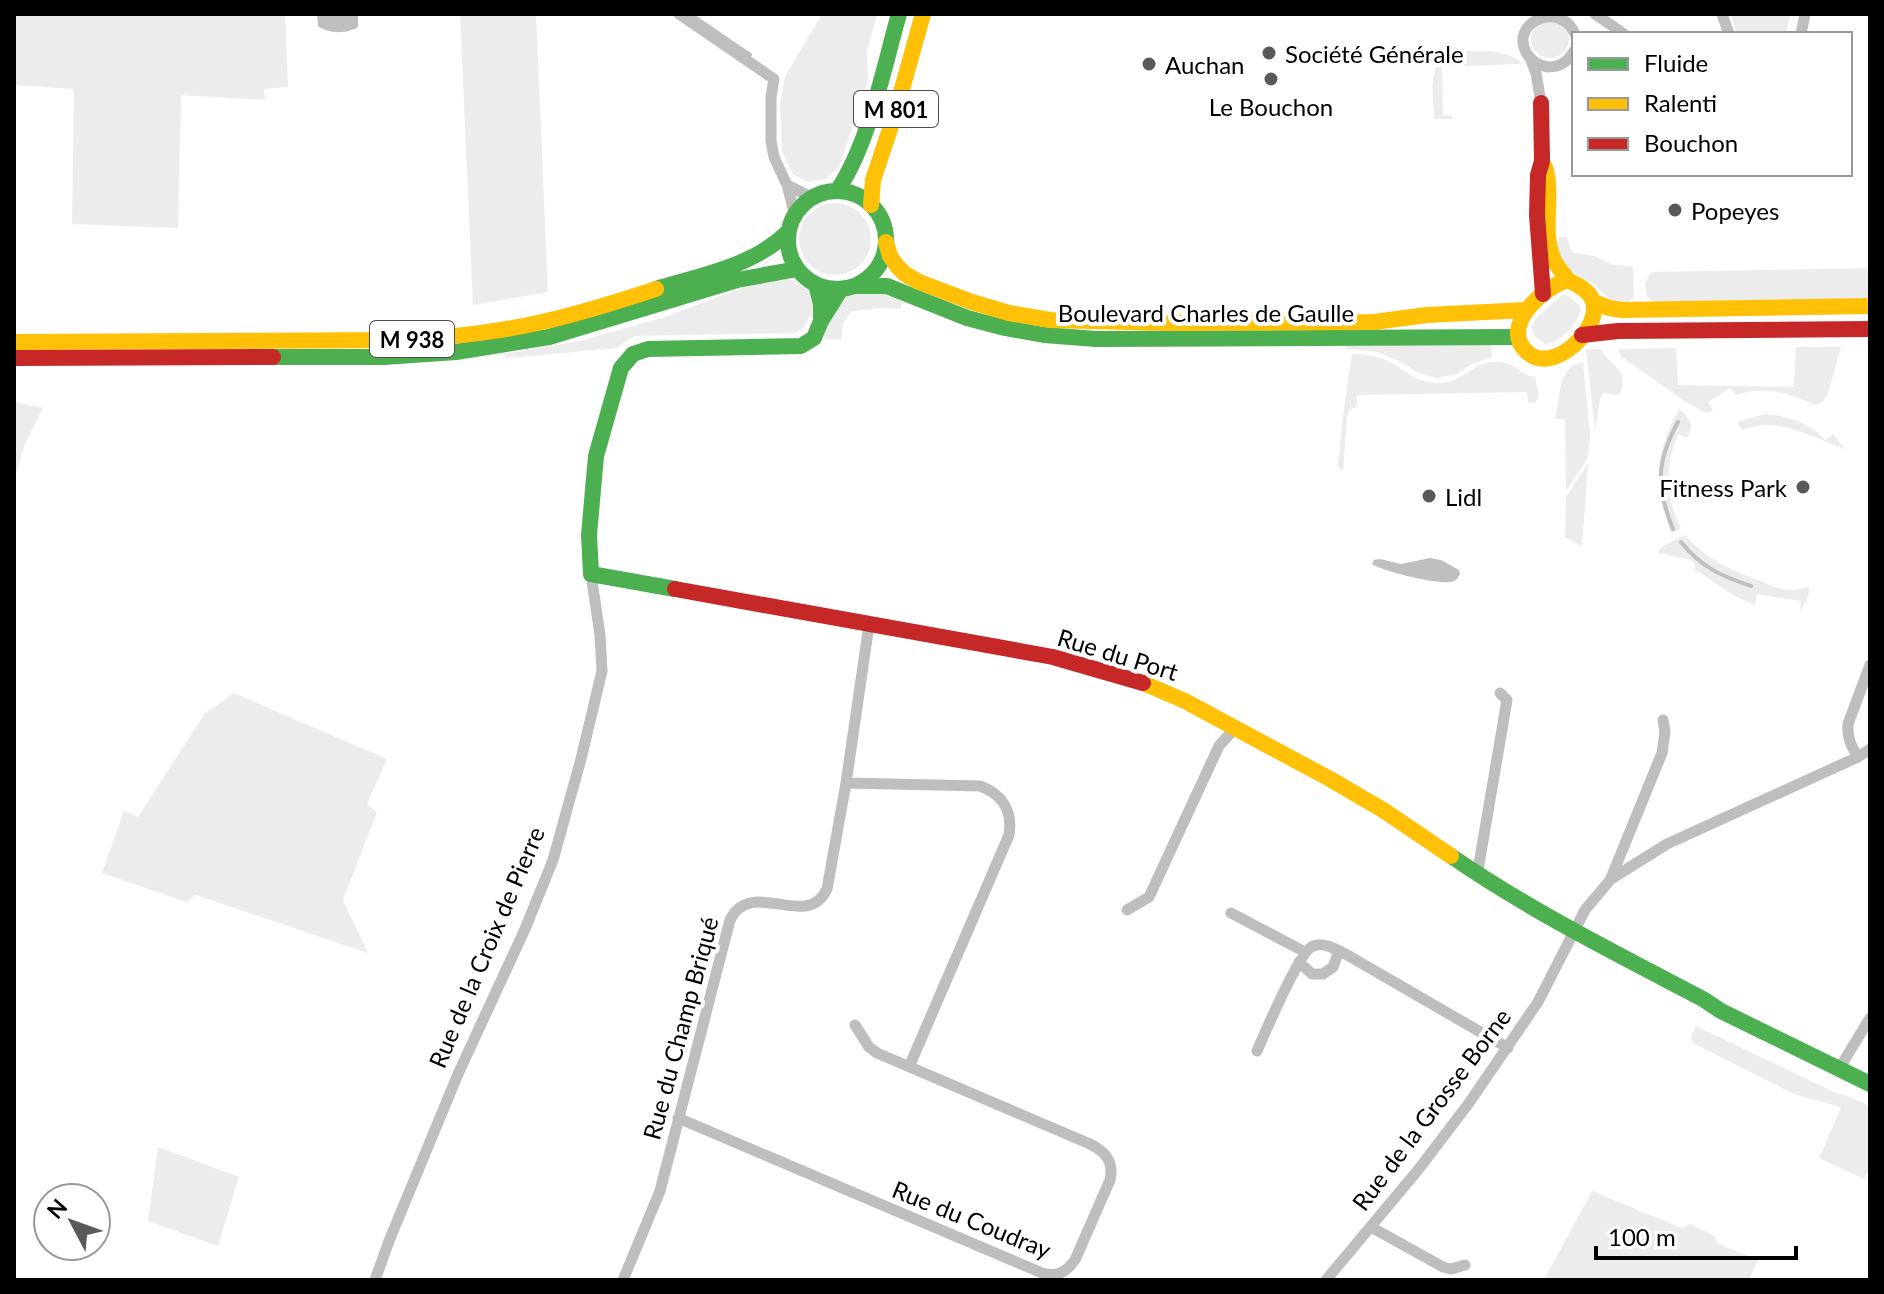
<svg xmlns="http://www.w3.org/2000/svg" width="1884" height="1294" font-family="Lato,sans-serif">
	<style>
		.green { fill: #ececec }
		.water { fill: #bfbfbf }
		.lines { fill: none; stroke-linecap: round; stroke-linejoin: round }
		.stream { stroke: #bfbfbf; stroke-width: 4 }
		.street { stroke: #bebebe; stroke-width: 11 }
		.fast { stroke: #4caf50; stroke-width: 16 }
		.slow { stroke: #ffc107; stroke-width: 16 }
		.jam { stroke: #c62828; stroke-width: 16 }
		.poi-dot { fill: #595959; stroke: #fff; stroke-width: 3 }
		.labels { text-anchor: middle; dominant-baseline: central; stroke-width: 8; stroke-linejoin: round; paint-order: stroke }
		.shield { fill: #fff; stroke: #4c4c4c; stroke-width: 2 }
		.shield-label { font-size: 22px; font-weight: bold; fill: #000 }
		.poi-label { font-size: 24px; fill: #000; stroke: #fff; text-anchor: start }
		.street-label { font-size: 24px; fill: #000; stroke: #fff }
	</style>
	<rect width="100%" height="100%" fill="#fff"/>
	<!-- green -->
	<path class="green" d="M14,14H285L288,87L264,89L265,100L181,95L178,228L72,224L74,89L14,85Z
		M460,14H536L548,292L473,305Z
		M822,14H877L867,51L868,80L839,167L826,179L808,182L793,174L782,151L780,104L785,76Z
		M1730,14H1790L1786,34H1737Z
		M1531 39a19 19 0 1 1 38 0a19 19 0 1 1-38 0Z
		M1468,51C1486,51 1506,50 1521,62L1518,64L1442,67L1443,115L1452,116V119H1434C1433,85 1424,56 1468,51Z
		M799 239a36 36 0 1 1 72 0a36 36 0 1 1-72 0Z
		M1558,237H1567L1570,248L1574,253L1594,256L1611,264L1633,267L1634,297L1627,303L1612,301L1594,285L1568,269L1561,262L1557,243Z
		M1870,268V299L1655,303L1647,297L1645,283L1651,272Z
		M788,279C807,284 815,298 814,317L810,316L803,328L795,333L635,336L616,348L520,357H506L503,354L580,341L665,317L757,282Z
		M876,291L903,300L900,309L878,308L851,312L843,323L841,340L824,339C827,324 835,301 850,294C857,290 868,291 876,291Z
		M1562,295H1567L1579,305L1581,310C1576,325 1560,343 1545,344L1535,336L1531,327L1537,317Z
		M1491,341L1492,357L1472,364L1457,374L1437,378L1418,373L1399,361L1378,352L1347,349L1344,346Z
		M1796,347H1841L1828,394L1823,402L1815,405C1789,393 1764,385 1736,395L1730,388L1708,402L1713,411L1706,413L1683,400L1629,362L1621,357L1618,349L1676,348L1678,385L1794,387Z
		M1586,349H1601C1610,367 1632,370 1619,395L1603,393L1600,399L1595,431Z
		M1352,354C1367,354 1381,357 1394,364C1404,370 1414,379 1427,382C1460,388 1465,367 1490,362C1515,358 1518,376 1535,377L1539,396L1535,403L1528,402L1527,392L1357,395V406L1350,410L1347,416L1343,472L1338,466L1343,416Z
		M1583,362L1590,434L1588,458L1566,491L1565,420L1555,418C1561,398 1556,367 1583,362Z
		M14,402L43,408L25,444L14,480Z
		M1679,409C1690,418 1695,425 1687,438L1678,434C1665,465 1665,498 1681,528L1672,534C1652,488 1655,453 1679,409Z
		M1765,414C1786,415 1812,424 1825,440L1833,434L1845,449C1810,437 1778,415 1742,430L1737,422Z
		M1588,463L1582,546L1565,537L1566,497Z
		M1685,535C1708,560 1728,569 1760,581C1770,585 1779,590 1790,590C1796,590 1803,588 1809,587C1811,595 1804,604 1800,611L1801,601L1757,594L1755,605C1734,597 1717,585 1698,571H1694L1695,564L1691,560L1658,553L1661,547Z
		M234,693L387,759L367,804L377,812L343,900L368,953L196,895L186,902L102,873L124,811L138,817L205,713Z
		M1696,1026L1836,1093L1850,1097L1870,1106V1167L1864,1179L1819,1158L1841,1107L1794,1094L1693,1043L1691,1037Z
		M158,1147L239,1177L218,1246L148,1221Z
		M1592,1191L1684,1229V1227L1691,1224L1714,1236L1719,1244L1758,1260L1749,1280H1544Z"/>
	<!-- water -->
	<path class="water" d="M317,14H358V27C348,34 328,34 318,26Z
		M1430,558L1441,560L1459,570L1460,574C1457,579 1457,581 1450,582C1436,584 1385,572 1372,564L1374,560L1380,559L1401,564Z"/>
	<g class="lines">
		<!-- stream -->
		<path class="stream" d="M690,14L750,55
			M1673,529C1656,487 1656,462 1678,422
			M1681,542C1701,567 1721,576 1751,586"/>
		<!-- street -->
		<path class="street" d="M679,14L774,79L771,97V141L774,157L787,185L795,216
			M1595,14L1624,34
			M1722,14L1729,34
			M1801,34L1805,14
			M1574,51C1568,61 1561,67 1548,67C1539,66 1532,61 1527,54C1508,22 1561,0 1575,34
			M1530,58L1536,73L1541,103
			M787,185L813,198
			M1858,757C1851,746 1847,738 1848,724L1870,665
			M846,783L980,786C1002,794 1013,811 1009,835L909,1067
			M1477,876L1507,700L1500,693
			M1611,878L1662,753L1665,732L1663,720
			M1127,910L1149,897L1219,746L1234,729
			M1231,913L1305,952
			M1299,962L1312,974H1323L1333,967L1339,951
			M1257,1051C1265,1033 1299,952 1313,946C1324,941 1339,951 1349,956L1508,1048
			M1839,1069L1870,1018
			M678,1118L1042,1273C1058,1277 1065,1273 1075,1260L1110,1180C1114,1162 1106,1152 1090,1144L877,1053L869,1047L855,1025
			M1371,1227L1443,1267L1451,1269L1465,1265
			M375,1280L389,1241L458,1074L525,929L553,860L581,759L602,671L600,635L591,574
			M623,1280L660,1191L730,920C752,876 807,932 827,889L846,783L869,625
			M1326,1280L1418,1170L1469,1103L1538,1002L1585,910L1611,879L1667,844L1858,757L1870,749"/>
		<!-- fast -->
		<path class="fast" d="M837,191C869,144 883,70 899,14
			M788 240a49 49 0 1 1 98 0a49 49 0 1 1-98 0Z
			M816,284L821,304V320
			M855,286H887L967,318L1005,328L1044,335L1096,339L1517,337
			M656,289C702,275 754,266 789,231
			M273,357H384L456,352L549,337L737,280L797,269
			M675,589L591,574L589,535L596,456L621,368L633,354L648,349L801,346L814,338L821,321L841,289
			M1451,856C1531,911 1617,954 1703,999L1721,1011L1870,1084"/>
		<!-- slow -->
		<path class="slow" d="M1545,167C1554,197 1541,229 1553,258C1556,266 1563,273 1568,280
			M871,205L873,180L895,114L923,14
			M886,242L890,256L897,266L905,274L919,282L972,302L1009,313L1050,320L1168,323L1374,322L1427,315L1526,310
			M1568,280C1577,285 1587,289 1592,299C1605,325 1554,377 1527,352C1499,327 1543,287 1568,280Z
			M1594,302L1609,308L1622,310L1870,306
			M14,342L405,340C445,337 484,334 523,326C569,317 613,303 656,289
			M1143,683L1185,701L1330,779L1383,810L1451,856"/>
		<!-- jam -->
		<path class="jam" d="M1541,103L1542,161L1538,175L1537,215L1543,294
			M1582,335L1618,331L1870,329
			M14,358L273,357
			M675,589L1053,657L1143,683"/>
	</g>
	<!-- markers -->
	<g class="poi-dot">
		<circle cx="1269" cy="53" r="8"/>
		<circle cx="1149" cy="64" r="8"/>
		<circle cx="1271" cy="79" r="8"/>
		<circle cx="1675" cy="210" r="8"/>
		<circle cx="1803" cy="487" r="8"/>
		<circle cx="1429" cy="496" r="8"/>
	</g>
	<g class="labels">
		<!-- shield labels -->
		<g class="shield">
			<rect x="854" y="91" width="84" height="36" rx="6"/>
			<rect x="370" y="321" width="84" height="36" rx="6"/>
		</g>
		<g class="shield-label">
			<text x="896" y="109">M 801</text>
			<text x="412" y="339">M 938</text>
		</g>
		<!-- poi labels -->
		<g class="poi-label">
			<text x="1285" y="53">Société Générale</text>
			<text x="1165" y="64">Auchan</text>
			<text x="1271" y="106" text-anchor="middle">Le Bouchon</text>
			<text x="1691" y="210">Popeyes</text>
			<text x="1787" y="487" text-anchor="end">Fitness Park</text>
			<text x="1445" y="496">Lidl</text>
		</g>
		<!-- street labels -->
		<g class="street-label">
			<text x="1206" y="312">Boulevard Charles de Gaulle</text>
			<text transform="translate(1118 654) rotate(17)">Rue du Port</text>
			<text transform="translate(486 947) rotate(-67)">Rue de la Croix de Pierre</text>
			<text transform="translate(680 1028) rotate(-75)">Rue du Champ Briqué</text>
			<text transform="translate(1431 1109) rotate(-53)">Rue de la Grosse Borne</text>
			<text transform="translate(972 1219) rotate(22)">Rue du Coudray</text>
		</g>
	</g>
	<!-- border -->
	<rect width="1884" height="1294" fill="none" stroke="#000000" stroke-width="32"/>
	<!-- legend -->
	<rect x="1572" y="32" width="280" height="144" fill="#ffffff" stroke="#999999" stroke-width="2"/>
	<rect x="1588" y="58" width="40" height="12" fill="#4caf50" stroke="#999999" stroke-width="2"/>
	<text x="1644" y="72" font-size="24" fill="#000000">Fluide</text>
	<rect x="1588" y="98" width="40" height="12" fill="#ffc107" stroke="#999999" stroke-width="2"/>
	<text x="1644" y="112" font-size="24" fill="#000000">Ralenti</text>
	<rect x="1588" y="138" width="40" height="12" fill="#c62828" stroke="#999999" stroke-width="2"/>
	<text x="1644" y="152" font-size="24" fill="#000000">Bouchon</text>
	<!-- north arrow -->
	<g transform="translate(72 1222) rotate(311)"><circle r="38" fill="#ffffff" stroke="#999999" stroke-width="2"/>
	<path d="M0-6L14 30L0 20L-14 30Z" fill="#595959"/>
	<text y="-12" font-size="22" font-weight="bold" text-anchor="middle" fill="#000000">N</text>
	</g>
	<!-- scale -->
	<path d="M1596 1246v12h200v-12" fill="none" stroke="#000000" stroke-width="4"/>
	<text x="1608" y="1246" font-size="24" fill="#000000" stroke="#ffffff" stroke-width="6" paint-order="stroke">100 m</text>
</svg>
